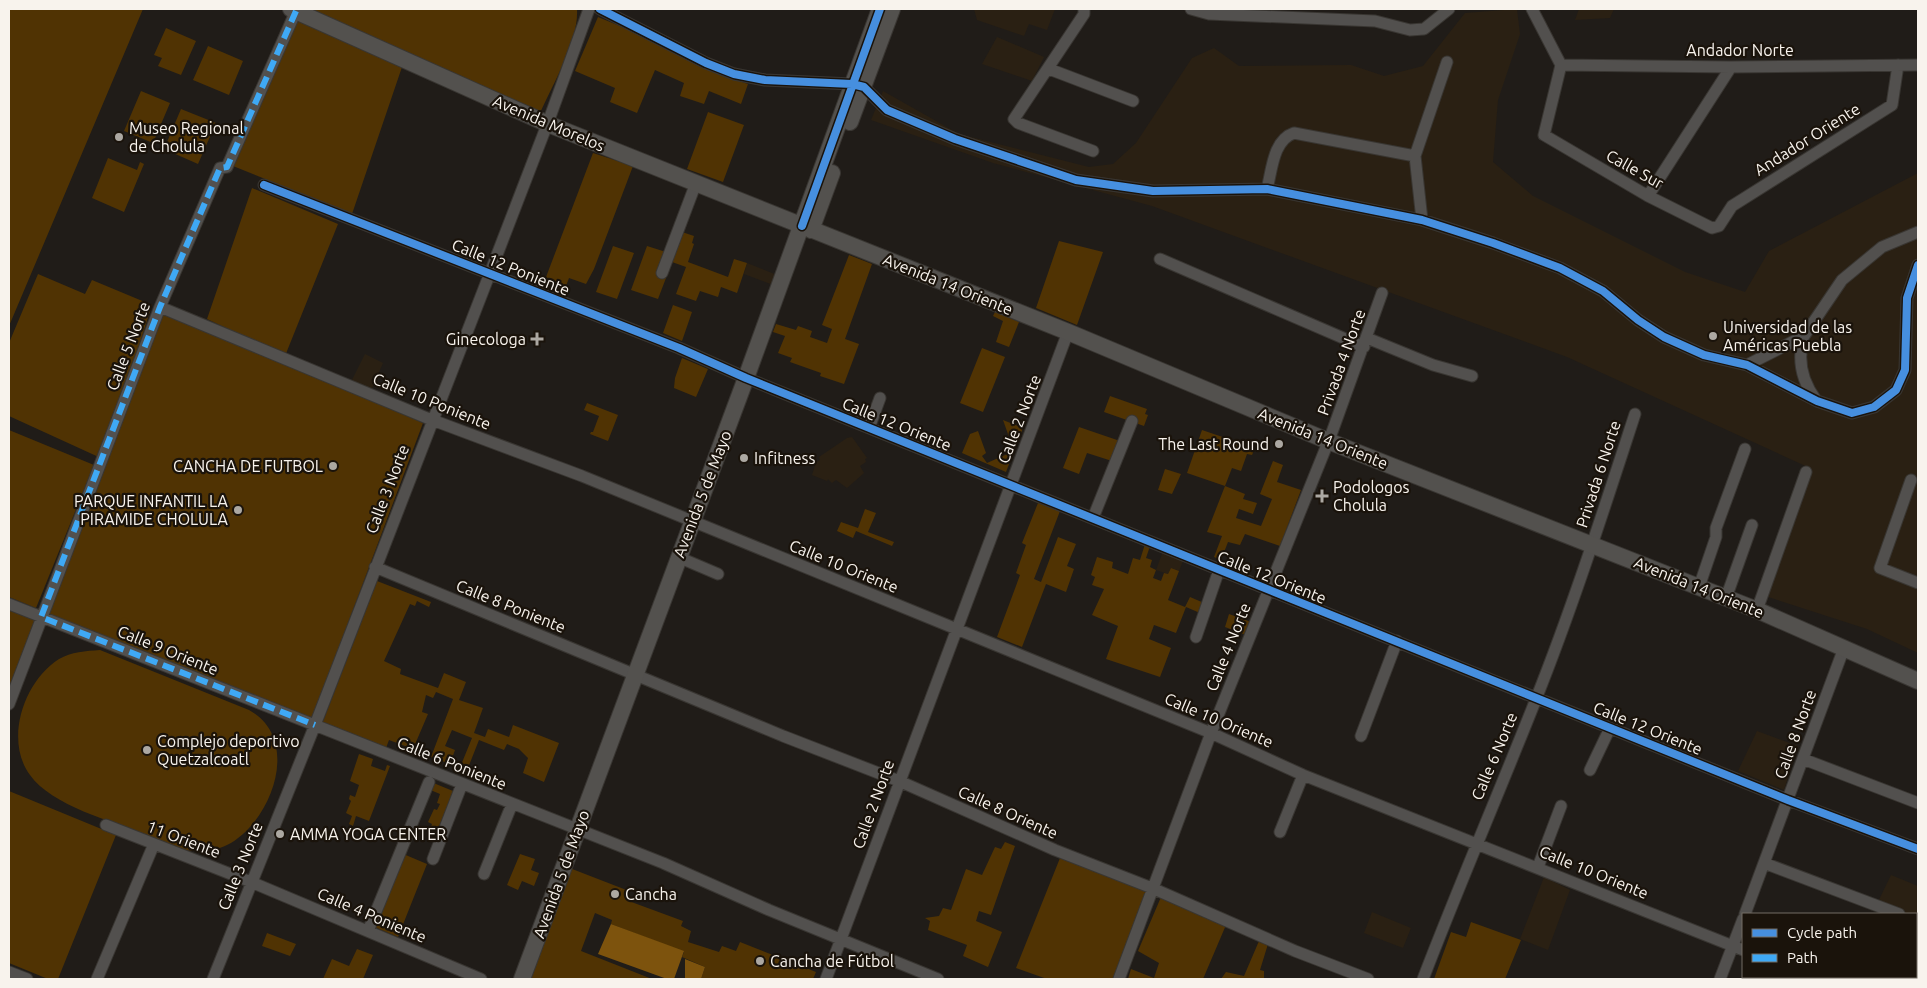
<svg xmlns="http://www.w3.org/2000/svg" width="1927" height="988" font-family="Ubuntu,sans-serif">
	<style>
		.built { fill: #2a2013 }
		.green { fill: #503303 }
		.water { fill: #7d530d }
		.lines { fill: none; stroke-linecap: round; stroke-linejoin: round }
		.street-casing { stroke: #393632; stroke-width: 13 }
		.secondary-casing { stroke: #393632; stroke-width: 18 }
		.street { stroke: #52504e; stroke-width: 11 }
		.secondary { stroke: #53514e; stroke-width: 16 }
		.quiet { stroke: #3fa9f5; stroke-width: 6; stroke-dasharray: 12 6; stroke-linecap: butt }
		.cycleway-casing { stroke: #1a130b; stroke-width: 11 }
		.cycleway { stroke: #468fdf; stroke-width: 8 }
		.poi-dot { fill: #aca8a2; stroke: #1a130b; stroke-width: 2 }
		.labels { text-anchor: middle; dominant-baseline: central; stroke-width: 4.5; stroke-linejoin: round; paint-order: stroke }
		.street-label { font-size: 16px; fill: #f8f3ed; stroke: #1a130b }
		.poi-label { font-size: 16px; fill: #f8f3ed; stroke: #1a130b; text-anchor: start }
	</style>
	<rect width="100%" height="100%" fill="#201c18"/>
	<!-- built -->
	<path class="built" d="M974,9H1055L1047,30L1029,24L1024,36L977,20Z
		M1517,9L1520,34L1498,100L1493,162L1533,196L1685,272L1745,292L1769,251L1918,173V653L1867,629L1765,596L1810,468L1567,357L1152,206L993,163L871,120L883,91L959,134L1089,167L1113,164L1136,143L1192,58L1214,48L1239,66L1351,65L1384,76L1423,66L1465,13Z
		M1579,9H1614L1610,18L1575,20Z
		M997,37L1044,57L1032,81L982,64Z
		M747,263L777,275L773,285L744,274Z
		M365,354L383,363L370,393L349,386Z
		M852,437L867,458L865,459L866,462L860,466L864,473L847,488L836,480L832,483L828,479L827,481L812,475L816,462L820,460L819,457L847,438Z
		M1163,551L1184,559L1179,571L1171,568L1168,574L1156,570Z
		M1757,731L1798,746L1784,790L1738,771Z
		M1891,875L1918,886V919H1916V914H1903L1876,906Z
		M1544,877L1570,890L1548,950L1520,939Z
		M1372,912L1411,928L1403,948L1364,933Z"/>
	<!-- green -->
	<path class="green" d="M9,9H143L9,326Z
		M306,9H577C579,40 553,84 540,113Z
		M598,17L724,69L721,75L748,84L741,104L709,91L704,104L680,96L684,83L655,70L637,113L610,102L615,88L575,71Z
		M298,18L402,67L352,214L233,166Z
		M166,28L196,41L181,75L158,66L162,58L154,55Z
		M208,46L243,61L229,95L193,80Z
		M141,91L170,103L153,143L124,131Z
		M181,109L216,123L198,164L164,149Z
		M708,112L744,125L723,182L687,169Z
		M593,153L633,166L594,269L586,284L569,278L563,294L543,285Z
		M108,158L137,170L140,162L144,164L124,212L92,198Z
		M252,188L338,224L285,356L207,319Z
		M682,232L694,236L692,243L694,244L688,262L728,277L734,259L747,263L737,293L721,287L718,297L700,291L696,301L676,294L686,267L672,262Z
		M1059,241L1103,252L1077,325L1036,308Z
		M613,246L634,253L617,299L596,292Z
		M647,246L666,252L659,275L666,278L658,299L631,290Z
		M849,255L872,264L845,339L859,344L844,384L820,376L821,373L790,362L792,358L778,353L785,336L773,332L776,324L796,330L798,326L812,331L810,337L827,343L832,329L822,325Z
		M38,274L85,294L92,280L152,305L103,459L9,416V343Z
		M673,305L692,312L682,341L663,333Z
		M162,310L423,423L311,722L43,616Z
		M995,312L1019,322L1009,347L996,342L1003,321L993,316Z
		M982,348L1005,357L983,412L960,403Z
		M682,358L708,369L696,397L674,388L675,378Z
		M1110,396L1147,409L1145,414L1148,415L1144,426L1104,412Z
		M587,403L618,415L608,441L590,434L591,432H593L599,416L584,410Z
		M1003,420L1023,428L1006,472L962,453L970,434L978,431L986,453L982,456L987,463L1014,451Z
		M1079,427L1120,441L1112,461L1087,453L1079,474L1063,468Z
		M9,430L94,465L36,608L9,597Z
		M1202,430L1255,448L1252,455L1247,454L1241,471L1232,468L1225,486L1245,494L1243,499L1257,503L1253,514L1239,509L1236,518L1261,526L1272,499L1260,494L1273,461L1283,465L1277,482L1301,490L1280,546L1245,534L1240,545L1228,542L1221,560L1214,557L1222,536L1207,532L1225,486L1187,473Z
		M1165,469L1181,474L1172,494L1158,490Z
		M1038,503L1060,511L1034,579L1041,582L1058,537L1076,544L1067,566L1074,569L1066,592L1046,584L1022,647L997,637L1020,575L1016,573L1026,545L1022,543Z
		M865,509L876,513L868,532L894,542L892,546L856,531L853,538L837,531L841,522L858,528Z
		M1145,544L1150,546L1146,558L1152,560L1150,567L1156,570L1153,578L1161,581L1164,573L1168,574L1171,568L1179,571L1168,600L1185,607L1190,597L1204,603L1200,613L1186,607L1176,633L1154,625L1149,639L1171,648L1160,677L1106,659L1118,626L1092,615L1104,589L1092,585L1095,577L1091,575L1097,557L1113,562L1112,568L1128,574L1133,558L1140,560Z
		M377,581L431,602L429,607L417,601L415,606L410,604L384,661L401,669L400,674L438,688L444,673L466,682L459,700L483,708L474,733L485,737L488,729L509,737L513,725L559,743L544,782L523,773L528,758L519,749L507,744L504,750L479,740L468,768L461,765L472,738L452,730L445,746L455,750L450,764L431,757L453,699L436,692L433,698L426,695L422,712L428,714L413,749L389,740L386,748L322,724Z
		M9,607L36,618L9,689Z
		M1229,614L1251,622L1246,635L1225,627Z
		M100,650L249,710C303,740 271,823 227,845C215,851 198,852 186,850C173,849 159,840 147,835C112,821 52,806 30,775C4,740 24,681 59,659C71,652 86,651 100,650Z
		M359,754L373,759L371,766L385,771L387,765L390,766L369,821L356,816L353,826L349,824L352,816L346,813L351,801L349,799L350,795L355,797L359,785L350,781Z
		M431,782L453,791L437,832L430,829L432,824L428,822L434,809L437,810L440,804L437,803L440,794L428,789Z
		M9,791L116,835L58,979H48L9,963Z
		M1005,842L1015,846L991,915L979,911L976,921L1002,932L988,967L963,956L967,945L928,930L930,921L925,918L939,916L943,908L951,910L966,869L982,875L995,847L1001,849Z
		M401,853L427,864L398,937L372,926Z
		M520,854L535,859L531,870L539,873L534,886L522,881L518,890L507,885Z
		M1060,858L1147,892L1113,979H1047L1016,968Z
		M567,867L629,891L626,900L683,921L681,926L691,931L688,942L719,952L722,946L736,951L740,942L816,972L813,979H701L705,967L682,957L684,952L611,924L612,920L595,913L581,951L652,979H531Z
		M1161,897L1226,925L1203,979H1128L1131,969L1154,978L1159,963L1138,951Z
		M1471,922L1521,940L1505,979H1434L1451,932L1466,937Z
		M267,933L296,944L290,956L262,946Z
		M1259,941L1268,944L1260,970L1264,971V979H1221L1226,972L1244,976Z
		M357,949L373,955L363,979H323L332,959L349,966Z"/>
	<!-- water -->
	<path class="water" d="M611,924L684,951L674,979H667L598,954Z
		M685,959L705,967L701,979H685Z"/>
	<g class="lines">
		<defs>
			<path id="street" d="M600,9L706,63L734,74L765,80L852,84L864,87L887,110L955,139L1076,180L1153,191L1267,189L1422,220L1493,243L1560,268L1603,291L1638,320L1664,337L1704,355L1747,365L1817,401L1852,413L1874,407L1896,390L1905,370L1907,298L1918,265
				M1084,9V14L1014,119L1018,123L1093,151
				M1191,9L1209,14L1375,21L1410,30L1424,29L1449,9
				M1532,9L1561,65L1544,135L1648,196L1712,228L1719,226L1732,206L1892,105L1898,65
				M1561,65L1731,67L1918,65
				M1049,69L1133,101
				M264,185L679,348L746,378L1788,800L1918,849
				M1267,189C1272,170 1273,140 1294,133L1415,156
				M1648,196L1731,67
				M1422,220L1415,156L1447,62
				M1160,259L1364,347
				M662,273L696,183
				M160,307L427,418L582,476L1211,733L1303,775L1743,950
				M1804,336C1797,359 1801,380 1816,400
				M1367,338L1433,365L1472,376
				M1747,365L1804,336L1842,280L1882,247L1918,232
				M869,428L880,398
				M1911,480L1880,568L1918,583
				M1093,518L1132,421
				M678,557L718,574
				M375,567L783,736L899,781L1055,850L1152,888L1295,951L1368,979
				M1699,587L1716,537V528L1745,449
				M1726,598L1752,525
				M9,604L663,863L769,910L938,979
				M1757,610L1806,472
				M1196,637L1219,570
				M9,704L160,307L220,168L227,167L296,11
				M1361,736L1397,641
				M1803,759L1918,803
				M1590,770L1610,728
				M106,825L251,882L481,979
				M1280,832L1303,775
				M433,859L462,784
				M1764,863L1899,914
				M1538,867L1561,806
				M484,874L512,804
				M1745,914L1844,648
				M1916,921H1918
				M368,931L429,782
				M9,972L27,979
				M1817,977L1824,979
				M1863,977L1870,979
				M97,979L154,844
				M213,979L315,725L490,273L550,117L589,9
				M826,979L1068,332
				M1119,979L1211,733L1331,435L1382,293
				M1423,979C1459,885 1499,793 1536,699C1573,606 1604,509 1635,414
				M1720,979L1743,919"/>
			<path id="secondary" d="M291,9L548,124L1068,332L1328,441L1757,610L1918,681
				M850,122L892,9
				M811,230L832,173
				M522,979L746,378L880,9"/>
		</defs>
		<!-- street casing -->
		<use href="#street" class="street-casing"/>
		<!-- secondary casing -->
		<use href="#secondary" class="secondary-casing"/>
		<!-- street -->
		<use href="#street" class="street"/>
		<!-- secondary -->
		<use href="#secondary" class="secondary"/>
		<!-- quiet -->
		<path class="quiet" d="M296,11L227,167L220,168L160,307L41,617L315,725"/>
		<defs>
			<path id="cycleway" d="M600,9L706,63L734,74L765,80L852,84L864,87L887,110L955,139L1076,180L1153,191L1267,189L1422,220L1493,243L1560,268L1603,291L1638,320L1664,337L1704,355L1747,365L1817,401L1852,413L1874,407L1896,390L1905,370L1907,298L1918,265
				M264,185L679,348L746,378L1788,800L1918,849
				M802,226L880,9"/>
		</defs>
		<!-- cycleway casing -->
		<use href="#cycleway" class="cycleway-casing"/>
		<!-- cycleway -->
		<use href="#cycleway" class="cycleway"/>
	</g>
	<!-- markers -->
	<g class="poi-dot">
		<circle cx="119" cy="137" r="5"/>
		<circle cx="1713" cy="336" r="5"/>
		<path d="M534.5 331.5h5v5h5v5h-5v5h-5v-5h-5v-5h5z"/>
		<circle cx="1279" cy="444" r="5"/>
		<circle cx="744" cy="458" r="5"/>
		<circle cx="333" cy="466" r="5"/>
		<path d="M1319.5 488.5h5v5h5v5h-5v5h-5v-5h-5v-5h5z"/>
		<circle cx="238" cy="510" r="5"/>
		<circle cx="147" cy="750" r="5"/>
		<circle cx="280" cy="834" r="5"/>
		<circle cx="615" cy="894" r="5"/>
		<circle cx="760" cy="961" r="5"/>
	</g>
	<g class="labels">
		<!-- street labels -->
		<g class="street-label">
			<text x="1740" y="50">Andador Norte</text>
			<text transform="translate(549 123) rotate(23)">Avenida Morelos</text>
			<text transform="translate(1807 139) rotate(-32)">Andador Oriente</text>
			<text transform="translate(1635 169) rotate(29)">Calle Sur</text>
			<text transform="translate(511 267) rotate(22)">Calle 12 Poniente</text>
			<text transform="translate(948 284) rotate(22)">Avenida 14 Oriente</text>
			<text transform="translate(128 346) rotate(-69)">Calle 5 Norte</text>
			<text transform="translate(1341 362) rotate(-70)">Privada 4 Norte</text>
			<text transform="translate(432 401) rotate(22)">Calle 10 Poniente</text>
			<text transform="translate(1019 419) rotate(-69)">Calle 2 Norte</text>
			<text transform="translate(897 424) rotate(22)">Calle 12 Oriente</text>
			<text transform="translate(1323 438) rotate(22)">Avenida 14 Oriente</text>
			<text transform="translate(1598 474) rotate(-72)">Privada 6 Norte</text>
			<text transform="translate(387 489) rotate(-69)">Calle 3 Norte</text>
			<text transform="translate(702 494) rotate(-69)">Avenida 5 de Mayo</text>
			<text transform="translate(844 566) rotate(22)">Calle 10 Oriente</text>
			<text transform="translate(1272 577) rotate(22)">Calle 12 Oriente</text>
			<text transform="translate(1699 587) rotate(22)">Avenida 14 Oriente</text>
			<text transform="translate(511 606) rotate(22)">Calle 8 Poniente</text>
			<text transform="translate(1228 647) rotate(-68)">Calle 4 Norte</text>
			<text transform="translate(168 650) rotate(22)">Calle 9 Oriente</text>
			<text transform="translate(1219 720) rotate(23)">Calle 10 Oriente</text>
			<text transform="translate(1648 728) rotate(22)">Calle 12 Oriente</text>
			<text transform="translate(1795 734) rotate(-70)">Calle 8 Norte</text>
			<text transform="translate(1494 756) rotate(-67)">Calle 6 Norte</text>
			<text transform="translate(452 763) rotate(22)">Calle 6 Poniente</text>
			<text transform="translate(873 804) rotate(-70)">Calle 2 Norte</text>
			<text transform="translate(1008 812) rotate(24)">Calle 8 Oriente</text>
			<text transform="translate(184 839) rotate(21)">11 Oriente</text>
			<text transform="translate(240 866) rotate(-68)">Calle 3 Norte</text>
			<text transform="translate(1594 872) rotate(22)">Calle 10 Oriente</text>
			<text transform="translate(561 874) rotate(-70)">Avenida 5 de Mayo</text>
			<text transform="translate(372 915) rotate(23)">Calle 4 Poniente</text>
		</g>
		<!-- poi labels -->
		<g class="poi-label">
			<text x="129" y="128">Museo Regional<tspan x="129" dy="18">de Cholula</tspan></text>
			<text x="1723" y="327">Universidad de las<tspan x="1723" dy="18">Américas Puebla</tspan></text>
			<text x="526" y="339" text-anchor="end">Ginecologa</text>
			<text x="1269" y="444" text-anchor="end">The Last Round</text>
			<text x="754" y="458">Infitness</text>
			<text x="323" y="466" text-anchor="end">CANCHA DE FUTBOL</text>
			<text x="1333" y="487">Podologos<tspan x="1333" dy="18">Cholula</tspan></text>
			<text x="228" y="501" text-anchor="end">PARQUE INFANTIL LA<tspan x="228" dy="18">PIRAMIDE CHOLULA</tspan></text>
			<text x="157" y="741">Complejo deportivo<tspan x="157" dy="18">Quetzalcoatl</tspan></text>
			<text x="290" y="834">AMMA YOGA CENTER</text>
			<text x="625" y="894">Cancha</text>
			<text x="770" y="961">Cancha de Fútbol</text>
		</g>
	</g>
	<!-- border -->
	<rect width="1927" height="988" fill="none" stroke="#f8f3ed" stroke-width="20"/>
	<!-- legend -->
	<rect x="1742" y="913" width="175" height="65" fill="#1a130b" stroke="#736d65"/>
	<rect x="1752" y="929" width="25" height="8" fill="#468fdf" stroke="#736d65"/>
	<text x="1787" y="938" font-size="15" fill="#f8f3ed">Cycle path</text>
	<rect x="1752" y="954" width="25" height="8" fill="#3fa9f5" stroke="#736d65"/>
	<text x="1787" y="963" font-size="15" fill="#f8f3ed">Path</text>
</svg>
